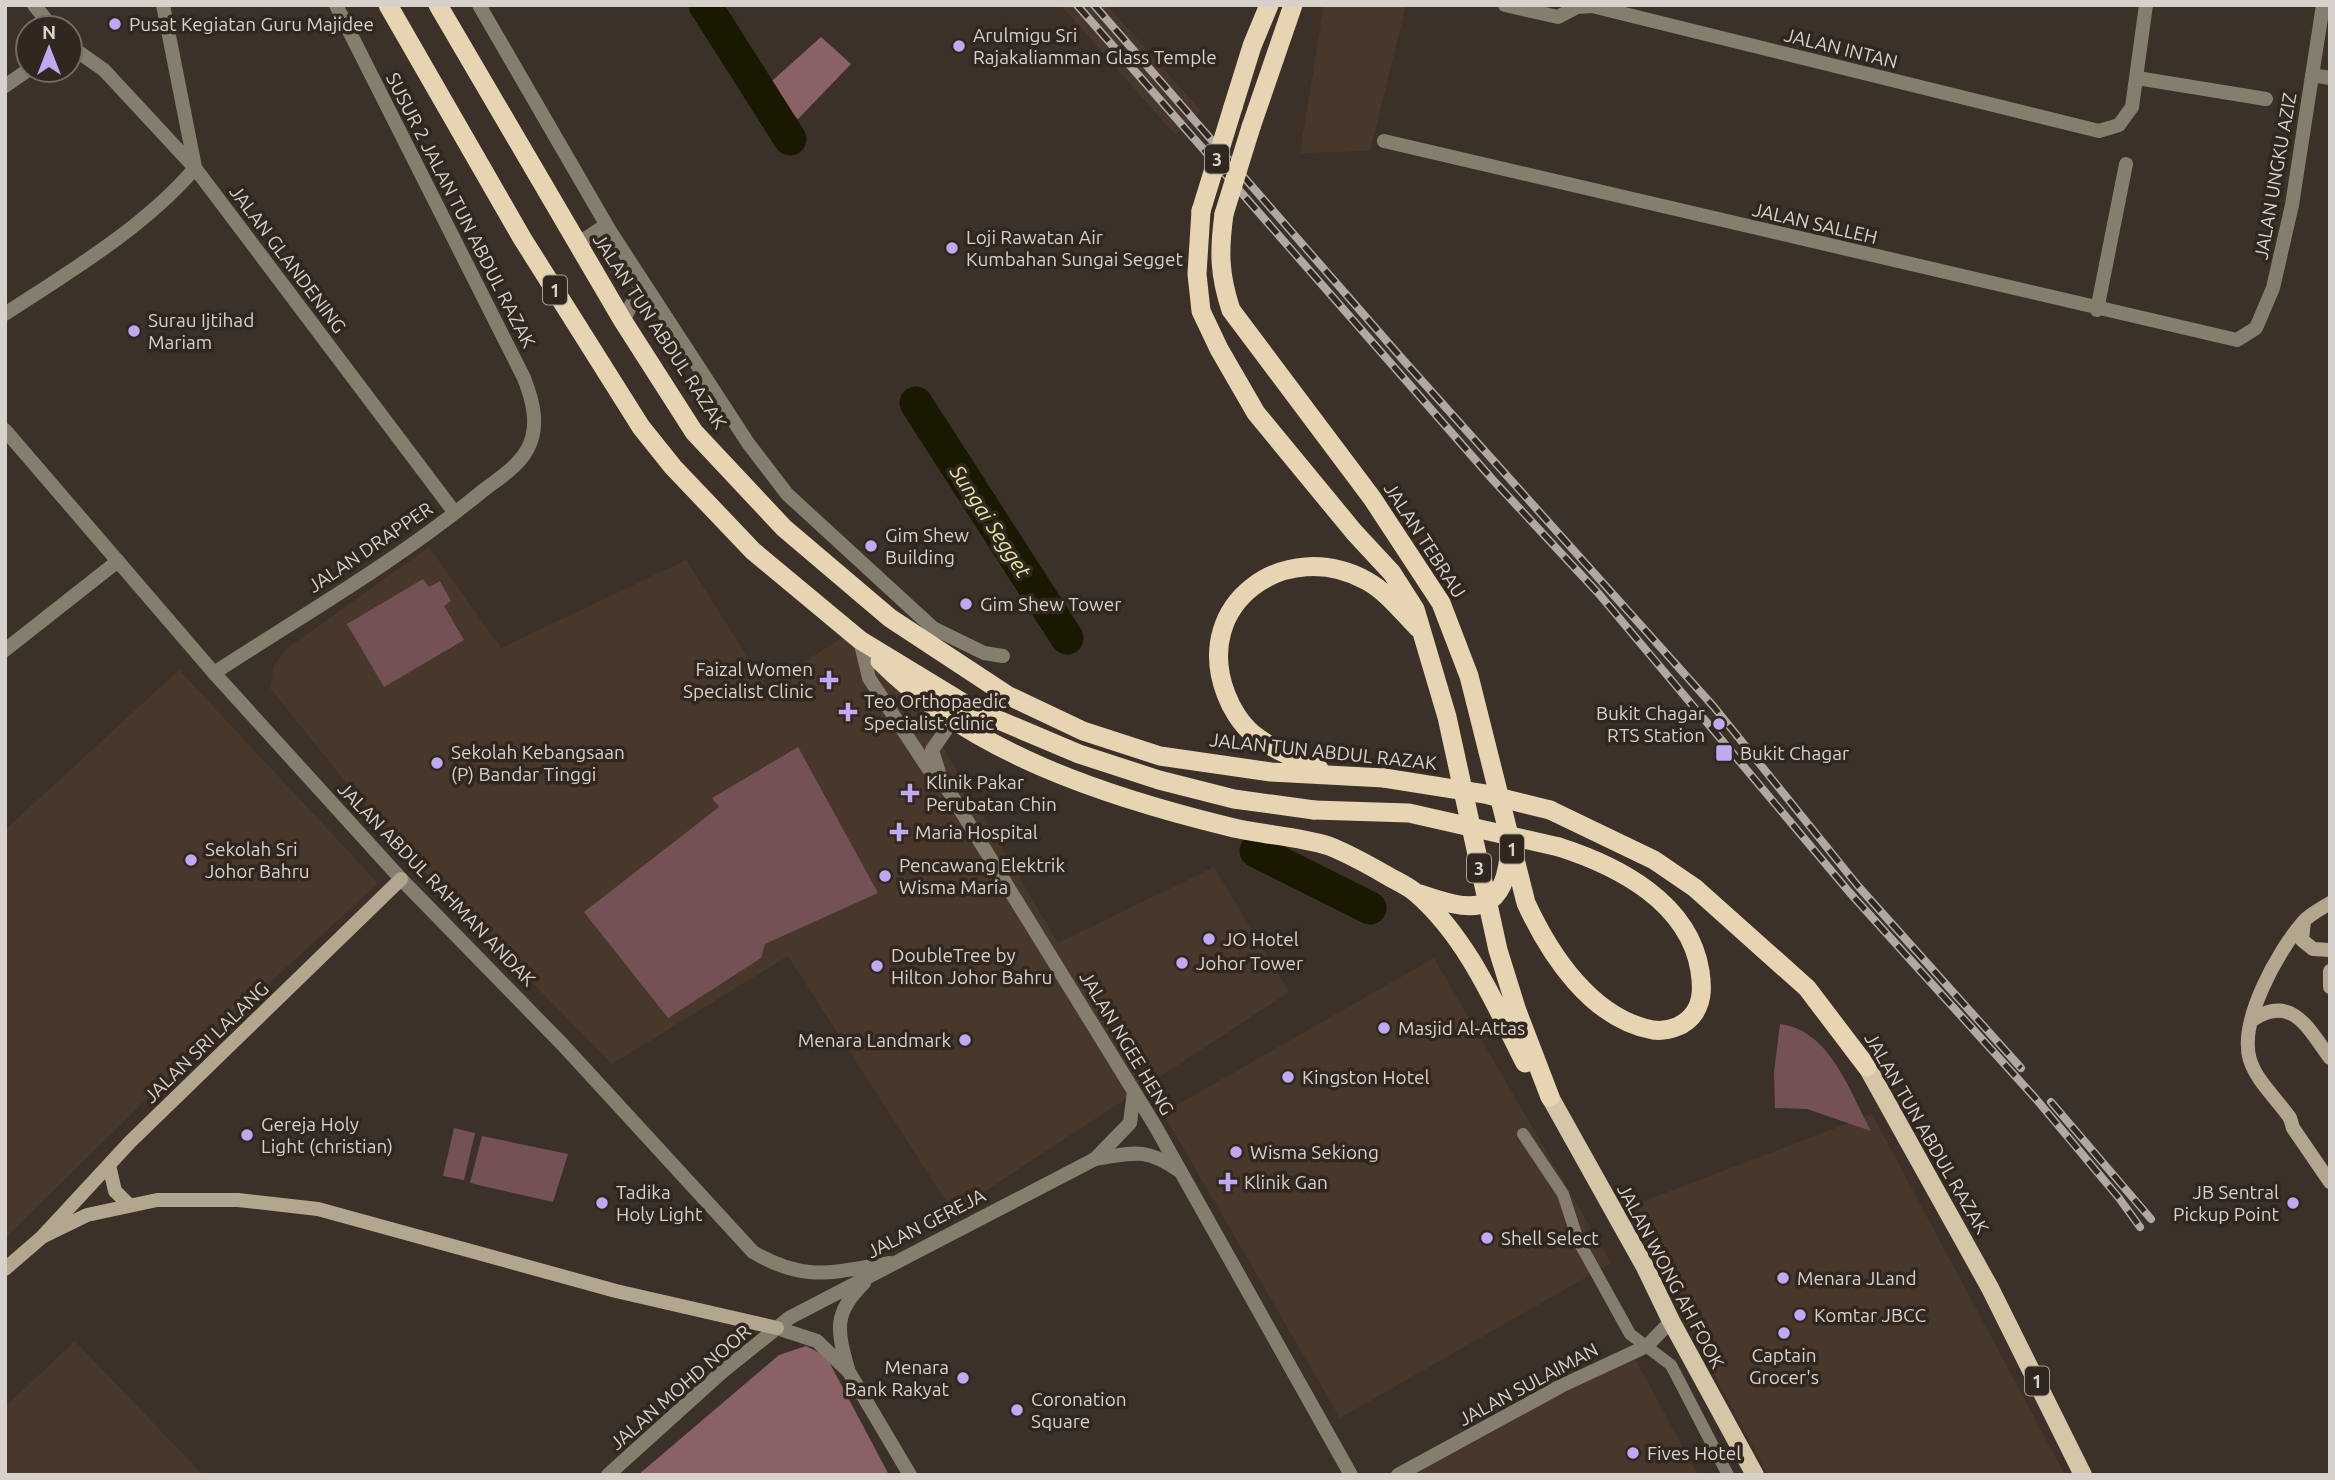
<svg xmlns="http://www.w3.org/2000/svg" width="2335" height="1480" font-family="Ubuntu,sans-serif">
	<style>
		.built { fill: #48382b }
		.green { fill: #745155 }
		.forest { fill: #8a6266 }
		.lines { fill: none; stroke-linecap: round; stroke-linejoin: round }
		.river { stroke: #191801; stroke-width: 33 }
		.pedestrian { stroke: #857d6e; stroke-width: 12 }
		.minor { stroke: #857d6e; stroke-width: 14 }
		.tertiary { stroke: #857d6e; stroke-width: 14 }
		.secondary { stroke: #b3a68f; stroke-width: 14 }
		.primary { stroke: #d6c6a8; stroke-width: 18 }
		.trunk { stroke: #e6d4b3; stroke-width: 19 }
		.rail-casing { stroke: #b0a8a2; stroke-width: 8 }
		.rail { stroke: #31271f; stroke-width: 5; stroke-dasharray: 16; stroke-linecap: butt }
		.trunk-bridge { stroke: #e6d4b3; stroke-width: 19 }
		.poi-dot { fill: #c1a8f3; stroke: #31271f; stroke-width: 2.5 }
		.labels { text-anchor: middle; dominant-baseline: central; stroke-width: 7; stroke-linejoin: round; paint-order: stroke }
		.shield { fill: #31271f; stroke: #a59d97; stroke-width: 2 }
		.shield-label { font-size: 18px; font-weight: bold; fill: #d7d0cb }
		.poi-label { font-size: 19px; fill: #d7d0cb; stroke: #31271f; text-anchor: start }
		.street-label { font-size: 19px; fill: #d7d0cb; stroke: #31271f }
		.water-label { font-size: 21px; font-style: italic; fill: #e5e5a4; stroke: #31271f }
	</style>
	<rect width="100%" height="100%" fill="#3c3128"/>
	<!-- built -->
	<path class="built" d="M1061,5H1107L1201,111L1175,135Z
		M1324,5H1406L1370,151L1300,153Z
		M429,547L501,648L686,560L766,686L848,634L917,703L1058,943L1214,867L1289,992L953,1212L788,956L612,1064L392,839L270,688L274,666L286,649Z
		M179,670L378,883L201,1046L5,1238V830Z
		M1434,958L1611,1263L1340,1418L1163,1113Z
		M1872,1114L2065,1475H1768L1626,1208Z
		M75,1341L203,1475H5V1407Z
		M1635,1359L1698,1475H1413L1557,1396Z"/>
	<!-- green -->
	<path class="green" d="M423,579L429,587L440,581L451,601L444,606L464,640L384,687L347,624Z
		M798,747L878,893L765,944L761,958L668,1018L584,912L719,807L712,798Z
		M1780,1024C1830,1030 1850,1092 1871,1131L1807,1109L1775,1108L1774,1072Z
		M454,1128L475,1133L464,1180L443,1176Z
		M482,1136L568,1154L553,1202L470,1183Z"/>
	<!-- forest -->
	<path class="forest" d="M821,37L851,64L798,119L763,89Z
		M806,1346L826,1356L889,1475H638L779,1355Z"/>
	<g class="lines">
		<!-- river -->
		<path class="river" d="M705,5L790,139
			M916,403L1067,638
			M1256,851L1370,908"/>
		<!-- pedestrian -->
		<path class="pedestrian" d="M1523,1134L1563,1194L1578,1240L1630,1334L1671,1365L1728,1475"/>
		<!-- minor -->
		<path class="minor" d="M34,5L53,28
			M163,5L195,167
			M479,5L610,231L748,443L787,494L933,628L984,653L1003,656
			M1505,5L1558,17L1577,7L1592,6L2099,131L2119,125L2132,107L2146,5
			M70,46L104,70L195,168L455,513
			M2312,75L2330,78
			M2137,78L2266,99
			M5,86L28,70
			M1384,141L2237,340L2256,328L2273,288L2292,205L2323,5
			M577,244L606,225
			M2097,310L2126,164
			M5,314C69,272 145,227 195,168
			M623,321L643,282
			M5,650L118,561
			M214,673C303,615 397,561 480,493C495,481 517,468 527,450C540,427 533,401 524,378L336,5
			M608,1475L722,1372L777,1328
			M1398,1475L1561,1386L1647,1346L1671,1321"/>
		<!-- tertiary -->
		<path class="tertiary" d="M5,430L214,673L401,879L563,1045L753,1252C805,1283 834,1272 890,1263
			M860,640L869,678L928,768L942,780L1154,1124L1351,1475
			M941,779L932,750L953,720
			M1095,1159C1133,1153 1145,1147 1178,1170
			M848,1369C837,1330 833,1313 864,1283
			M910,1475L849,1372L817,1341L777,1328L789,1318L1095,1159L1130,1123L1134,1092"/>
		<!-- secondary -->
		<path class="secondary" d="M2330,903C2321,909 2310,914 2303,922C2278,951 2238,1022 2250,1060C2257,1082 2278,1100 2290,1118L2293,1128L2330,1182
			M2304,921L2302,940L2313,949L2330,950
			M2330,971V987
			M2254,1019C2293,994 2309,1030 2330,1058
			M109,1165L115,1191L128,1204
			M42,1237L87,1215L157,1200H238L318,1209L616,1291L777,1328
			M5,1269L42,1237L130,1142L401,879"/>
		<!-- primary -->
		<path class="primary" d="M1867,1067L1990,1288L2083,1475
			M1550,1097L1645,1267L1671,1321L1755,1475"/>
		<!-- trunk -->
		<path class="trunk" d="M388,5L522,238L641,427L673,467L753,551L860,640L975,710L1079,754L1159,780L1234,799L1314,810
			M438,5L623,321L694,432L784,528L890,618L1007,695L1083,731L1160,756L1271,772L1384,778
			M1233,107L1252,46L1269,5
			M1251,127L1293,5
			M1201,211L1197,274L1201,311L1219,349L1256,413L1354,532L1392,573L1415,609L1447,717L1498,950L1517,1011L1550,1097
			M1224,214C1219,251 1219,274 1231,310L1372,498L1441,603L1469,676L1526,903C1550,955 1592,1019 1653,1030C1668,1032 1686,1026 1695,1012C1703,999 1702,985 1700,971C1689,902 1618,866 1559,847
			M880,661C971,753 1107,797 1230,827C1262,835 1298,836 1329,846C1349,854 1367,864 1386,875C1396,881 1409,886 1417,894C1468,939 1495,1004 1525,1063
			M1319,769C1296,759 1272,749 1253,734C1241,724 1231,708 1226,694C1191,603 1286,536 1367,581C1387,592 1402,612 1418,628
			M1550,810L1654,860L1695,888L1807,988L1867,1067
			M1420,894C1467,910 1502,919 1509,857"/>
		<defs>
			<path id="rail" d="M1077,5L1493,480L1599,594L1850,893L2036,1099L2119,1198L2140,1227
				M1094,5L1405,362L1714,707L1858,886L2021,1068
				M2051,1102L2151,1219"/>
		</defs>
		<!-- rail casing -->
		<use href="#rail" class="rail-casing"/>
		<!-- rail -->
		<use href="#rail" class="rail"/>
		<!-- trunk-bridge -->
		<path class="trunk-bridge" d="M1201,211L1233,107
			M1224,214L1251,127
			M1384,778L1485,794L1550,810
			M1314,810L1409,813L1559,847"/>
	</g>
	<!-- markers -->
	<g class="poi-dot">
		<circle cx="115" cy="24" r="7"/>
		<circle cx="959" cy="46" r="7"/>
		<circle cx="952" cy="248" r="7"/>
		<circle cx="134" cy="331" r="7"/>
		<circle cx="871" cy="546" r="7"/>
		<circle cx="966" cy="604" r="7"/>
		<path d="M825.5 669.5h7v7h7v7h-7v7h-7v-7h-7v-7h7z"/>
		<path d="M844.5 701.5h7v7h7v7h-7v7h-7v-7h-7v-7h7z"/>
		<circle cx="1719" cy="724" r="7"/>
		<rect x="1715" y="744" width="18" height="18" rx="3.5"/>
		<circle cx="437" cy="763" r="7"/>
		<path d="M906.5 782.5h7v7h7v7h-7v7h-7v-7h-7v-7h7z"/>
		<path d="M895.5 821.5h7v7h7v7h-7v7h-7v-7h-7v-7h7z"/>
		<circle cx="191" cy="860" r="7"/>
		<circle cx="885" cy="876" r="7"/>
		<circle cx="1209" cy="939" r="7"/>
		<circle cx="1182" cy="963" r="7"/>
		<circle cx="877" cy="966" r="7"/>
		<circle cx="1384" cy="1028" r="7"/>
		<circle cx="965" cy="1040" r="7"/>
		<circle cx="1288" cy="1077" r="7"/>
		<circle cx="247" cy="1135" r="7"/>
		<circle cx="1236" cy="1152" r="7"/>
		<path d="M1224.5 1171.5h7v7h7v7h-7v7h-7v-7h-7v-7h7z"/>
		<circle cx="602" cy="1203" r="7"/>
		<circle cx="2293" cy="1203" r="7"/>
		<circle cx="1487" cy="1238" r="7"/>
		<circle cx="1783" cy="1278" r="7"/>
		<circle cx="1800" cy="1315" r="7"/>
		<circle cx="1784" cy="1333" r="7"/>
		<circle cx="963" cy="1378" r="7"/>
		<circle cx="1017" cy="1410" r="7"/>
		<circle cx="1633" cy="1453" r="7"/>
	</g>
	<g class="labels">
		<!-- shield labels -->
		<g class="shield">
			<rect x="1205" y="144.5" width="24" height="29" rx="5"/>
			<rect x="543" y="275.5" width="24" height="29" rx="5"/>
			<rect x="1500" y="834.5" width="24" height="29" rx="5"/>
			<rect x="1467" y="853.5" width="24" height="29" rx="5"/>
			<rect x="2025" y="1366.5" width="24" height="29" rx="5"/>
		</g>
		<g class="shield-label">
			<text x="1217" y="159">3</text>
			<text x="555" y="290">1</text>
			<text x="1512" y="849">1</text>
			<text x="1479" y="868">3</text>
			<text x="2037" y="1381">1</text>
		</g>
		<!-- poi labels -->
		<g class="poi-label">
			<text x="129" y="24">Pusat Kegiatan Guru Majidee</text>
			<text x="973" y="35">Arulmigu Sri<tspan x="973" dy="22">Rajakaliamman Glass Temple</tspan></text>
			<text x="966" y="237">Loji Rawatan Air<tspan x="966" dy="22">Kumbahan Sungai Segget</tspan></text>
			<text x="148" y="320">Surau Ijtihad<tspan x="148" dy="22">Mariam</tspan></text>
			<text x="885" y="535">Gim Shew<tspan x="885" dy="22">Building</tspan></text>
			<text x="980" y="604">Gim Shew Tower</text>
			<text x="813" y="669" text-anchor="end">Faizal Women<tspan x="813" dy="22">Specialist Clinic</tspan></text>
			<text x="864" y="701">Teo Orthopaedic<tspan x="864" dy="22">Specialist Clinic</tspan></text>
			<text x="1705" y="713" text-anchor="end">Bukit Chagar<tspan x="1705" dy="22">RTS Station</tspan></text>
			<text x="451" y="752">Sekolah Kebangsaan<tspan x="451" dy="22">(P) Bandar Tinggi</tspan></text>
			<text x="1740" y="753">Bukit Chagar</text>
			<text x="926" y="782">Klinik Pakar<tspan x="926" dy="22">Perubatan Chin</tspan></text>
			<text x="915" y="832">Maria Hospital</text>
			<text x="205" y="849">Sekolah Sri<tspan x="205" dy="22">Johor Bahru</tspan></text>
			<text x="899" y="865">Pencawang Elektrik<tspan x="899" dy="22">Wisma Maria</tspan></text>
			<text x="1223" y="939">JO Hotel</text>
			<text x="891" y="955">DoubleTree by<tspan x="891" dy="22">Hilton Johor Bahru</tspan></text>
			<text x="1196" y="963">Johor Tower</text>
			<text x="1398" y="1028">Masjid Al-Attas</text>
			<text x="951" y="1040" text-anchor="end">Menara Landmark</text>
			<text x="1302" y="1077">Kingston Hotel</text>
			<text x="261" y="1124">Gereja Holy<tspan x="261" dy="22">Light (christian)</tspan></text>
			<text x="1250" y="1152">Wisma Sekiong</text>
			<text x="1244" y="1182">Klinik Gan</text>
			<text x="616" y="1192">Tadika<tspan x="616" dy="22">Holy Light</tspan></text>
			<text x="2279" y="1192" text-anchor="end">JB Sentral<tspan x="2279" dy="22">Pickup Point</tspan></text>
			<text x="1501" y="1238">Shell Select</text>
			<text x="1797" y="1278">Menara JLand</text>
			<text x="1814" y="1315">Komtar JBCC</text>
			<text x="1784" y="1355" text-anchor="middle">Captain<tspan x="1784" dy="22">Grocer's</tspan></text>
			<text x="949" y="1367" text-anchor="end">Menara<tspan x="949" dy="22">Bank Rakyat</tspan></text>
			<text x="1031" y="1399">Coronation<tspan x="1031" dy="22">Square</tspan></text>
			<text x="1647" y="1453">Fives Hotel</text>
		</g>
		<!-- street labels -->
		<g class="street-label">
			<text transform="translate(1841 48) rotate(14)">JALAN INTAN</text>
			<text transform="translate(2275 176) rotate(-80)">JALAN UNGKU AZIZ</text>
			<text transform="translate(461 210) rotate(63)">SUSUR 2 JALAN TUN ABDUL RAZAK</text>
			<text transform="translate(1815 223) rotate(13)">JALAN SALLEH</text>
			<text transform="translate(288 259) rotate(53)">JALAN GLANDENING</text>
			<text transform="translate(660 331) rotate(57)">JALAN TUN ABDUL RAZAK</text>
			<text transform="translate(1425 540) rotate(57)">JALAN TEBRAU</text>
			<text transform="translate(370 547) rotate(-34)">JALAN DRAPPER</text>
			<text transform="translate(1323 751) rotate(6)">JALAN TUN ABDUL RAZAK</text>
			<text transform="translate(437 884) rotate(46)">JALAN ABDUL RAHMAN ANDAK</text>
			<text transform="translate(206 1042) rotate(-44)">JALAN SRI LALANG</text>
			<text transform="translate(1127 1043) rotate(59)">JALAN NGEE HENG</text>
			<text transform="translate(1927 1133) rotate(60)">JALAN TUN ABDUL RAZAK</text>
			<text transform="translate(926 1223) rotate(-27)">JALAN GEREJA</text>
			<text transform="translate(1671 1276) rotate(62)">JALAN WONG AH FOOK</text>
			<text transform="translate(1528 1384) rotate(-28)">JALAN SULAIMAN</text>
			<text transform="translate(680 1387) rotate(-41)">JALAN MOHD NOOR</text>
		</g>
		<!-- water labels -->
		<g class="water-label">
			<text transform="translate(991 521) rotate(57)">Sungai Segget</text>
		</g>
	</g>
	<!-- border -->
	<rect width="2335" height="1480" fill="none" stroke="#d7d0cb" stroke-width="14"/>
	<!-- north arrow -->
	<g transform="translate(49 49)"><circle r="33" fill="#31271f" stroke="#736b64" stroke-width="2"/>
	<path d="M0-5L12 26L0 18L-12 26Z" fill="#c1a8f3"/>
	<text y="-10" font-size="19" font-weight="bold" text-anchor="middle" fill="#d7d0cb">N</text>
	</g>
</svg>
